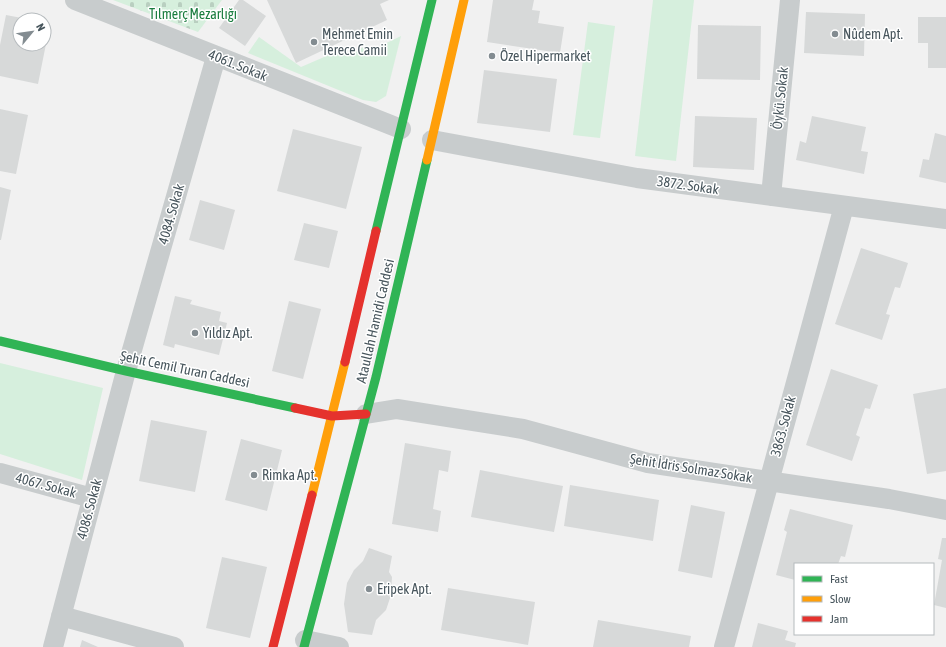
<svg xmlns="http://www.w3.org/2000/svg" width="946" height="647" font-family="'Asap Condensed',sans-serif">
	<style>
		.green { fill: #d6efdd }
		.cemetery { fill: url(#cemetery-stones) }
		.building { fill: #d7d9d9 }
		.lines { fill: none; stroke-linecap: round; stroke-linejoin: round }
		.street { stroke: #c8cccd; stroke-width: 20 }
		.fast { stroke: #30b455; stroke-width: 9 }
		.slow { stroke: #ff9f0a; stroke-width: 9 }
		.jam { stroke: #e5322d; stroke-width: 9 }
		.poi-dot { fill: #838c91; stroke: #fff; stroke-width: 1.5 }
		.labels { text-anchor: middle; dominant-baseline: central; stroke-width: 3; stroke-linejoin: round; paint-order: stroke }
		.park-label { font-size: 14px; fill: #1a7d3f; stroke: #fff }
		.poi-label { font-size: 14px; fill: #48565d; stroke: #fff; text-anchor: start }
		.street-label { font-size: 14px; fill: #48565d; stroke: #fff }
	</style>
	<defs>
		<pattern id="cemetery-stones" width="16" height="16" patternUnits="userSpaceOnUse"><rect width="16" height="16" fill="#d6efdd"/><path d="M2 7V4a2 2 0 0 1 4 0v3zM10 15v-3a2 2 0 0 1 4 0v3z" fill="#b9cfc0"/></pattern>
	</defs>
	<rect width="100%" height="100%" fill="#f1f1f1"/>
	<!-- green -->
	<path class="green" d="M653,0H694L676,161L635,156Z
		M588,22L615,26L600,138L573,135Z
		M401,36L386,96L376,102L363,100L248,53L259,37L301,67L345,48L349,55L367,45L370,51Z
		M0,363L103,388L82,480L0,454Z"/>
	<!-- cemetery -->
	<path class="cemetery" d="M113,0H222L198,32Z"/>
	<!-- building -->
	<path class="building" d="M239,0H243L266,16L245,46L219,28Z
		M267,0H389L380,4L387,20L296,63Z
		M493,0H534L532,10L540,11L538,23L564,27L560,53L487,42Z
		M806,12L865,14L864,56L804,53Z
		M6,15L27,19L20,20V44H44V23L50,24L38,84L0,76V45Z
		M918,17H946V68H928V43H918Z
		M698,25L761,26L760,80L697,79Z
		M484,70L557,79L550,132L477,123Z
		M0,109L28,115L16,174L0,171Z
		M695,116L757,118L754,170L693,167Z
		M812,116L866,127L861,151L868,152L864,174L796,160L800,141L806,143Z
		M293,129L362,147L346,209L277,191Z
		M935,133L946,136V183L919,177L923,159L929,160Z
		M0,187L11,190L1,240H0Z
		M200,200L235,210L224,250L189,240Z
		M304,223L338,231L329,268L294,260Z
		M861,248L908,263L900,288L895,287L886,314L890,315L882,340L835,324Z
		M175,296L192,300L190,304L221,312L219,321L227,323L219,355L175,344L174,348L163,345Z
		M289,301L321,309L303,379L272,371Z
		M831,369L878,385L870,409L865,408L856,435L860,437L852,461L806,445Z
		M946,388V471L927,474L913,394Z
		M151,420L207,431L195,492L139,481Z
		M241,439L282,450L267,511L225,500Z
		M405,443L451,451L448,472L439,470L433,509L441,511L438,532L392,524Z
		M480,470L563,486L554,532L471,517Z
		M570,485L659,500L653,541L564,526Z
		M691,505L725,512L712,578L678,571Z
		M790,509L853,525L845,557L841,556L838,564H795V580L776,575L787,532L784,530Z
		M942,538H946V608L934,605L942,560L938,559Z
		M369,548L392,556L389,572L392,577L391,595L386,610L376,620L372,635L348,632L344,604L347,583L354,570L363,561Z
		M222,557L267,567L250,638L206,628Z
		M448,588L535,602L528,645L441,630Z
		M598,620L691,636L689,647H593Z
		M758,623L788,631L785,640L796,643L795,647H752Z
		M82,640L98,647H80Z"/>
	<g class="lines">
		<!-- street -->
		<path class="street" d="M75,0L401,129
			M432,140L637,178L946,219
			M771,196L790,0
			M366,414L397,409L523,429L648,463L889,499L946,510
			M0,473L92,498
			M61,616L174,647
			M305,640L339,647
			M53,647L126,371L216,57
			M724,647L844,206"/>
		<!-- fast -->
		<path class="fast" d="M376,231L432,0
			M0,341L126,371L295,408
			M304,647L376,377L427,160"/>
		<!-- slow -->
		<path class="slow" d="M427,160L464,0
			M312,495L345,362"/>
		<!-- jam -->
		<path class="jam" d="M345,362L376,231
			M295,408L332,416L366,414
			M273,647L312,495"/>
	</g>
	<!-- markers -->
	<g class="poi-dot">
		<circle cx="835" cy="34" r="4"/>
		<circle cx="314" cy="42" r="4"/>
		<circle cx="492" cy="56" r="4"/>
		<circle cx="195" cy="333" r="4"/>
		<circle cx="254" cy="475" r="4"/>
		<circle cx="369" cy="589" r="4"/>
	</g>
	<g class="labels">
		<!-- park labels -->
		<g class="park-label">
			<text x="193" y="14">Tılmerç Mezarlığı</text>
		</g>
		<!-- poi labels -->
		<g class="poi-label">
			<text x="322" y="34">Mehmet Emin<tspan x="322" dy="16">Terece Camii</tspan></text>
			<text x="843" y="34">Nûdem Apt.</text>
			<text x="500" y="56">Özel Hipermarket</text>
			<text x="203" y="333">Yıldız Apt.</text>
			<text x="262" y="475">Rimka Apt.</text>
			<text x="377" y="589">Eripek Apt.</text>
		</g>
		<!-- street labels -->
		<g class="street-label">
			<text transform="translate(238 65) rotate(22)">4061. Sokak</text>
			<text transform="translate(780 98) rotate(-84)">Öykü. Sokak</text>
			<text transform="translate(688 185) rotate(8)">3872. Sokak</text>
			<text transform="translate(171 214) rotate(-74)">4084. Sokak</text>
			<text transform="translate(375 321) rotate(-77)">Ataullah Hamidi Caddesi</text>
			<text transform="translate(185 369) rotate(12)">Şehit Cemil Turan Caddesi</text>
			<text transform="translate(783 426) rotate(-75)">3863. Sokak</text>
			<text transform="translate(691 468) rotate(9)">Şehit İdris Solmaz Sokak</text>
			<text transform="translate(46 485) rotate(15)">4067. Sokak</text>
			<text transform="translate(89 509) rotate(-75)">4086. Sokak</text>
		</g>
	</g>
	<!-- legend -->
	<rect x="794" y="563" width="140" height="72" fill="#ffffff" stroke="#b6bbbe"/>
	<rect x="802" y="576" width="20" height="6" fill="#30b455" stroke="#b6bbbe"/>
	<text x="830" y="583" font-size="12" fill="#48565d">Fast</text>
	<rect x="802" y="596" width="20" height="6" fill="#ff9f0a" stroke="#b6bbbe"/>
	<text x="830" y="603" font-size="12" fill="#48565d">Slow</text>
	<rect x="802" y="616" width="20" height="6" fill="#e5322d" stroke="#b6bbbe"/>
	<text x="830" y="623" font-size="12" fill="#48565d">Jam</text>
	<!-- north arrow -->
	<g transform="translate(32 32) rotate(61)"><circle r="19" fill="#ffffff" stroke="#b6bbbe"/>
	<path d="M0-3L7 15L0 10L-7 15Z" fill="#838c91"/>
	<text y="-6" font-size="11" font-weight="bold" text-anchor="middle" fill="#48565d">N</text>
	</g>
</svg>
